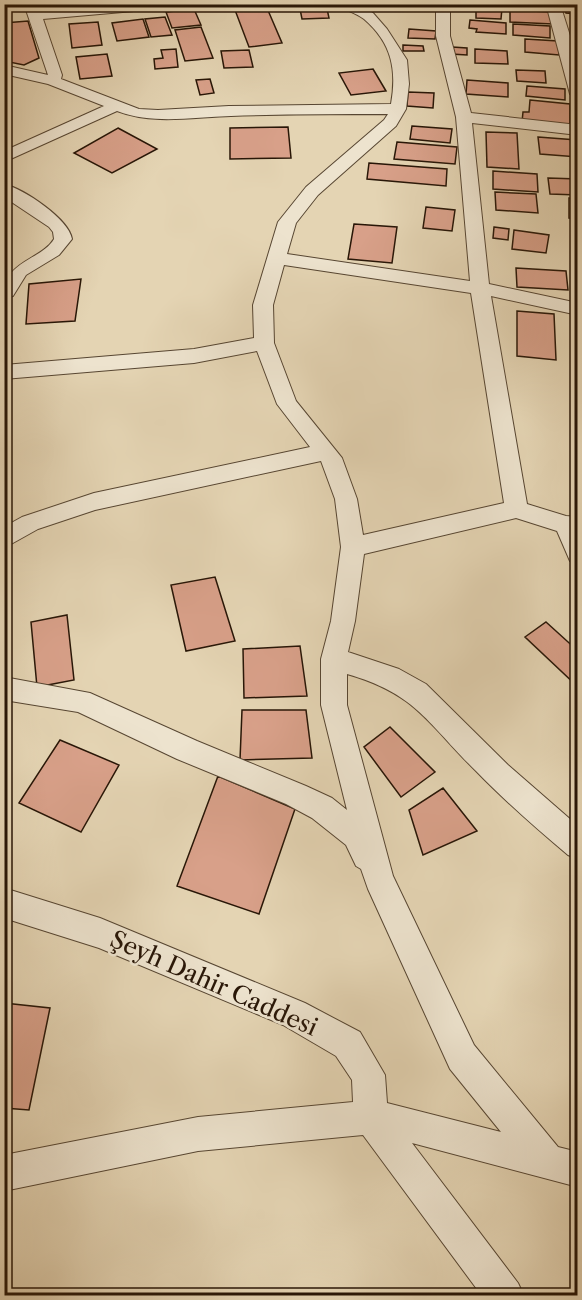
<svg xmlns="http://www.w3.org/2000/svg" width="582" height="1300" font-family="'Libre Caslon Text',serif">
	<style>
		.building { fill: #d8a089; stroke: #281607; stroke-width: 1.5 }
		.lines { fill: none; stroke-linecap: round; stroke-linejoin: round }
		.minor-casing { stroke: #574632; stroke-width: 2 }
		.minor { fill: #ede3ce; fill-rule: evenodd }
		.labels { text-anchor: middle; dominant-baseline: central; stroke-width: 5; stroke-linejoin: round; paint-order: stroke }
		.near-street-label { font-size: 24px; fill: #281607; stroke: #ede3ce }
	</style>
	<rect width="100%" height="100%" fill="#e4d4b3"/>
	<filter id="stains"><feTurbulence type="fractalNoise" baseFrequency=".00333" numOctaves="4"/><feColorMatrix values="0 0 0 0 .2 0 0 0 0 .09 0 0 0 0 .02 0 0 0 .5 -.17"/></filter>
	<radialGradient id="worn" r=".72"><stop offset=".6" stop-color="#630" stop-opacity="0"/><stop offset="1" stop-color="#630" stop-opacity=".3"/></radialGradient>
	<!-- building -->
	<path class="building" d="M299,4H326L329,18L302,19Z
		M511,4H544V11L511,9Z
		M564,5H578V14L566,13Z
		M476,6L502,8L501,19L476,18Z
		M267,8L282,43L249,47L235,10Z
		M194,9L201,25L172,28L166,12Z
		M510,10L552,12L553,24L510,22Z
		M165,17L172,35L151,37L145,19Z
		M143,19L149,37L117,41L112,23Z
		M470,20L506,23V34L476,32L477,29L469,28Z
		M28,21L39,58L24,65L4,61V23Z
		M98,22L102,45L72,48L69,24Z
		M513,24L550,26V38L513,35Z
		M201,27L213,58L185,61L175,30Z
		M409,29L436,31L435,39L408,38Z
		M525,39L558,41L559,55L525,52Z
		M403,45L423,46L424,51H403Z
		M452,47L467,48V55L451,54Z
		M176,49L178,67L155,69L154,59L163,58L161,50Z
		M475,49L507,51L508,64L475,63Z
		M249,50L253,67L224,68L221,51Z
		M107,54L112,76L80,79L76,57Z
		M373,69L386,91L351,95L339,73Z
		M516,70L545,71L546,83L517,81Z
		M210,79L214,93L200,95L196,80Z
		M467,80L508,83V97L466,94Z
		M527,86L565,89V100L526,96Z
		M408,92L434,93L433,108L407,106Z
		M530,100L570,104V126L522,122L523,112H529Z
		M412,126L452,129L450,143L410,139Z
		M288,127L291,158L230,159V128Z
		M118,128L157,149L112,173L74,153Z
		M486,132L517,133L519,169L487,167Z
		M538,137L577,140L578,157L540,154Z
		M397,142L457,147L455,164L394,159Z
		M369,163L447,169L446,186L367,179Z
		M493,171L537,174L538,192L493,189Z
		M548,178L578,179V195L550,194Z
		M495,192L536,194L538,213L496,210Z
		M569,198L578,199V219L569,218Z
		M426,207L455,210L452,231L423,228Z
		M571,219H578V239L571,238Z
		M354,224L397,227L392,263L348,259Z
		M494,227L509,229L508,240L493,238Z
		M514,230L549,235L546,253L512,249Z
		M516,268L566,271L568,290L517,287Z
		M81,279L75,321L26,324L29,284Z
		M517,311L554,314L556,360L517,356Z
		M215,577L235,641L186,651L171,585Z
		M67,615L74,680L37,687L31,622Z
		M546,622L578,651V687L525,637Z
		M300,646L307,696L244,698L243,649Z
		M242,710H306L312,758L240,760Z
		M390,727L435,772L401,797L364,747Z
		M60,740L119,765L81,832L19,803Z
		M218,776L295,809L259,914L177,886Z
		M443,788L477,831L423,855L409,810Z
		M4,1003L50,1008L29,1110L4,1108Z"/>
	<g class="lines">
		<defs>
			<path id="minor" d="M24,4H38L40,12L118,4H174L168,8L43,19L62,75L61,79L139,109L158,110L229,106L391,104C397,70 392,43 364,19C356,13 346,11 340,4H357L373,13L387,29L407,60L409,84L406,109L396,126L318,195L296,223L287,254L470,281L456,117L436,36V4H450V36L471,113L578,125V135L472,123L489,284L578,303V315L491,296L527,504L566,516L578,517V563L570,561L557,531L516,518L364,554L355,621L348,652L399,669L426,684L508,765L578,826V859L568,855C536,828 505,801 476,771C428,724 417,694 347,674V705L393,876L474,1045L558,1147L578,1152V1187L412,1143L518,1283L524,1296H482L363,1135L198,1151L4,1191V1155L198,1117L353,1102L352,1080L336,1056L283,1025L99,948L4,918V888L100,918L305,1003L360,1032L385,1075L387,1103L501,1132L450,1069L368,889L361,869L356,866L346,845L312,818L286,804L177,759L78,712L4,700V677L90,693L197,741L306,786L332,798L347,810L321,705V659L331,621L341,547L335,499L321,461L95,510L38,529L4,548V527L22,517L94,493L310,447L277,404L257,351L194,363L4,379V365L194,349L254,338L253,305L278,222L306,187L384,120L388,114C335,114 283,114 231,116C193,117 154,125 117,111L4,162V151L104,106L48,84L4,74V65L48,75ZM284,265L471,293L504,503L363,535L357,499L342,458L296,401L274,343L273,305Z
				M546,4H560L578,61V98L570,94Z
				M4,184C24,189 69,219 72,239L59,255L26,275L13,296L6,298C0,261 41,261 54,239L53,232L49,227L4,197Z"/>
		</defs>
		<!-- minor casing -->
		<use href="#minor" class="minor-casing"/>
		<!-- minor -->
		<use href="#minor" class="minor"/>
	</g>
	<g class="labels">
		<!-- near-street labels -->
		<g class="near-street-label">
			<text transform="translate(214 983) rotate(24)">Şeyh Dahir Caddesi</text>
		</g>
	</g>
	<!-- margin -->
	<rect width="582" height="1300" fill="none" stroke="#e4d4b3" stroke-width="24"/>
	<rect x="6" y="6" width="570" height="1288" fill="none" stroke="#281607" stroke-width="3"/>
	<rect x="12" y="12" width="558" height="1276" fill="none" stroke="#281607" stroke-width="1.5"/>
	<rect width="100%" height="100%" filter="url(#stains)"/>
	<rect width="100%" height="100%" fill="url(#worn)"/>
</svg>
